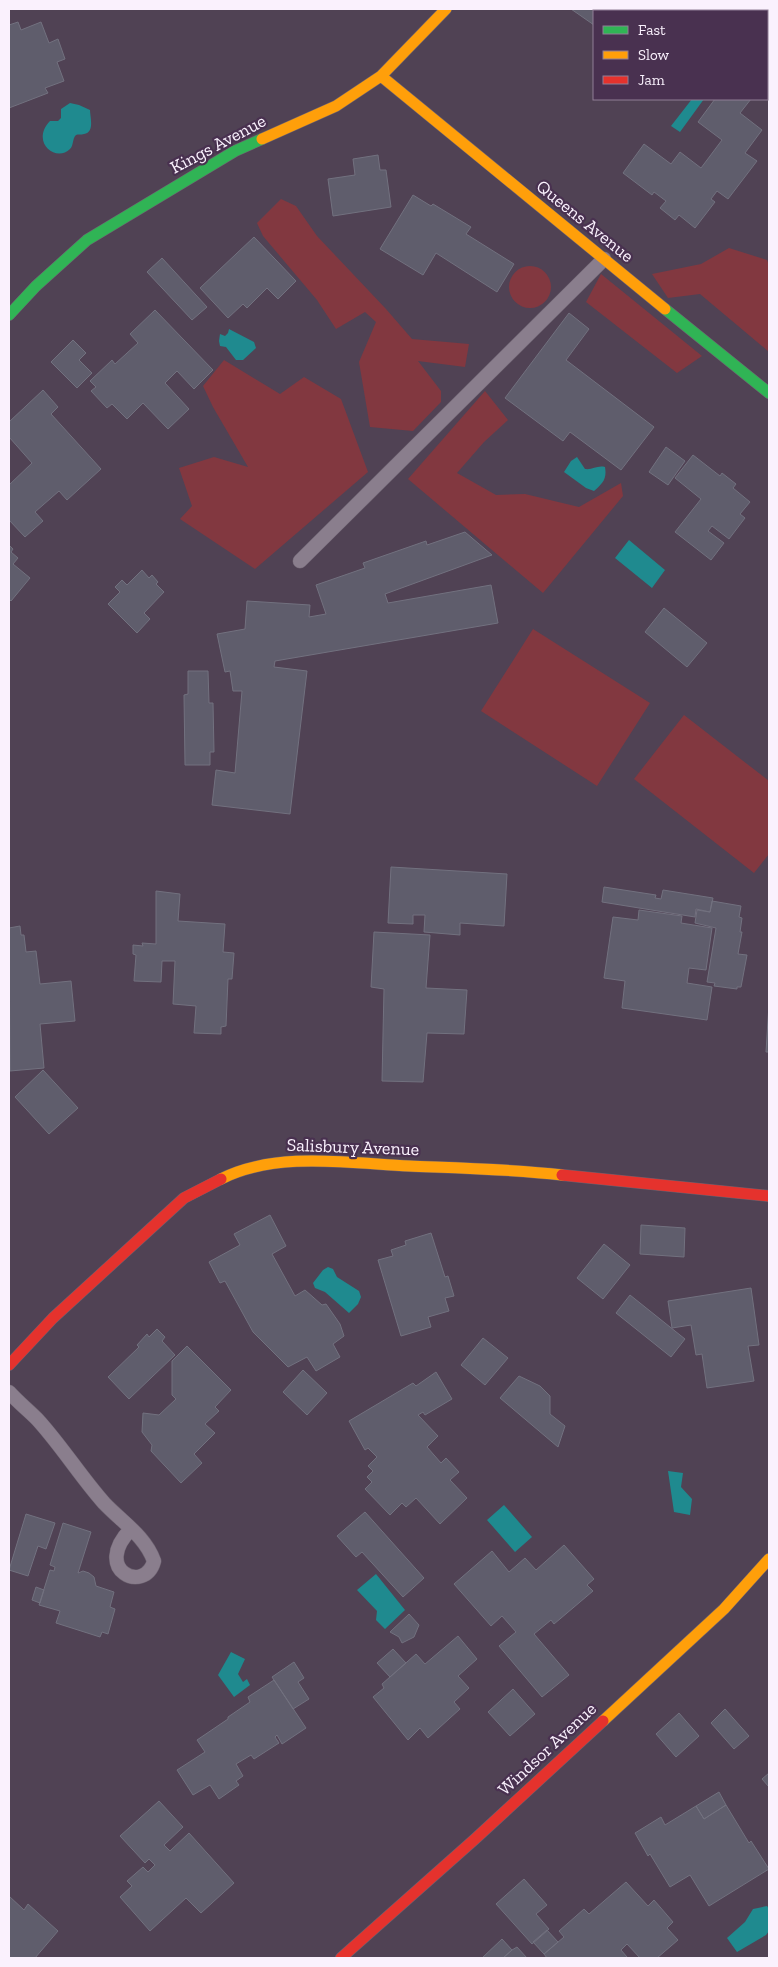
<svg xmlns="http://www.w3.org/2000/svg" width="778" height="1967" font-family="'Zilla Slab',serif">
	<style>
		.green { fill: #823840 }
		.water { fill: #1f8a8f }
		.building { fill: #5f5d6c; stroke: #72717f }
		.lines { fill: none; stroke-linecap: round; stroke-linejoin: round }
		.lane-casing { stroke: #6d6270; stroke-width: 15 }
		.fast-casing { stroke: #6d6270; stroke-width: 12 }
		.slow-casing { stroke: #6d6270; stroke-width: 12 }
		.jam-casing { stroke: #6d6270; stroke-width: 12 }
		.lane { stroke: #8a7e8d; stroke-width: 14 }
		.fast { stroke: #30b455; stroke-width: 11 }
		.slow { stroke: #ff9f0a; stroke-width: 11 }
		.jam { stroke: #e5322d; stroke-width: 11 }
		.labels { text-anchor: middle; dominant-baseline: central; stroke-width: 4.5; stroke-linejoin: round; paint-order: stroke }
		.street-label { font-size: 18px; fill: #faf1fd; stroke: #493150 }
	</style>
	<rect width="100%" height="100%" fill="#504254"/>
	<!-- green -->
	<path class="green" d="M281,199L296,206L317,236L386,309L412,339L469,344L465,367L418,361L441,391V402L413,431L370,427L359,362L376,322L365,312L336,329L317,300L263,236L257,223Z
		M729,248L767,260L769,265V352L700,294L668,298L652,274L701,264Z
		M509 287a21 21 0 1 1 42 0a21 21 0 1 1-42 0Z
		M601,274L702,356L677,373L586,302Z
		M224,360L280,394L304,377L341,399L368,472L255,569L180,519L192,506L179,468L214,457L248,467L213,407L203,386Z
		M485,391L508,420L484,442L457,473L496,495L525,494L579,507L621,483L623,496L543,593L408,479Z
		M533,629L650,703L597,786L481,711Z
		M684,715L769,781V854L754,873L634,779Z"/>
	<!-- water -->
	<path class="water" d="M692,99H704L680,132L671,126Z
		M70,103L79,105L90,110C90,117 95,132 84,134C81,135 78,134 76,135C72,139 74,145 70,149C56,163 30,142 50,121H58L61,118V109Z
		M229,329L254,342L256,348L243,360H236L226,347L220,346L219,341L220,334L225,336L228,333Z
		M577,457L585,469C593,470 597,465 605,467C607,479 603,483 594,491L586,488L564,472L571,461Z
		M629,540L665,570L652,588L615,558Z
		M328,1267L333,1269L337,1277L359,1291L361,1297L358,1304L349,1313L325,1292L315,1288L313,1283L323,1270Z
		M668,1471L683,1473L681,1487L692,1499L690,1515L674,1512Z
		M504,1505L532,1537L515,1552L487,1520Z
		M376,1574L405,1610L385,1629L376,1620L377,1611L357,1590Z
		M231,1652L245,1659L238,1674L243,1682L247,1679L250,1685L234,1697L218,1675Z
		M767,1906L769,1909V1931L766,1935L737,1952L727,1938L745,1922L753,1909Z"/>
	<!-- building -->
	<path class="building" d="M571,9H659L657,11H594V25Z
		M18,22L21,30L41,22L49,43L58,39L65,59L57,62L64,81L45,88L48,93L9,108V25Z
		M715,99H751L740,113L762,130L745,153L757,161L728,199L717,191L711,199L715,202L695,228L679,215L675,220L660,208L666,201L654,192L652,195L623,173L644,144L671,164L680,152L701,168L722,140L698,122Z
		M378,155L380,170H386L391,207L333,216L328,179L355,175L353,159Z
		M413,195L431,206L433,204L471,227L466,234L514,264L497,292L436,253L423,275L380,249Z
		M254,237L296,281L278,299L267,288L247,308L243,304L228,318L200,288Z
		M162,258L207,307L192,320L147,272Z
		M155,310L213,370L194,389L177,371L165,383L189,409L168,429L143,403L127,419L112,404L107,408L91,391L96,387L90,381L112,360L115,364L138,343L130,334Z
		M569,313L589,329L566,360L654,427L621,470L570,432L563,441L505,398Z
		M73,340L86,353L79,360L92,373L77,388L51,362Z
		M43,390L58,407L51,414L101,469L67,500L59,491L35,512L43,521L25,537L9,520V485L32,463L9,437V422Z
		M666,447L685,461L668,485L649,472Z
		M693,455L720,476L722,473L736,484L733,488L750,502L740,514L745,518L729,539L712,526L708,531L724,543L711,560L675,532L701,499L675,478Z
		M465,532L492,555L385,594L388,603L491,585L498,623L275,661L274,667L307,671L290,814L212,805L216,770L235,773L242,691H233L230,671L225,672L217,634L245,629L247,601L310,605L309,617L326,614L316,585L365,568L363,563L426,541L427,545Z
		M9,545L13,549L11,552L18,558L13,564L30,578L11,601L9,599Z
		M142,570L149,578L152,575L158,582L156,584L164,592L144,613L150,619L137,633L108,604L120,592L115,587L122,580L127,585Z
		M664,608L707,643L687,667L645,632Z
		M188,671H208L209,703H213L214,752H210V765H185L184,695L188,694Z
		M391,867L507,874L504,926L460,923V935L424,932L425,915H413V924L388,923Z
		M604,887L656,895L655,898L661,899L663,890L713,898L710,912L696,909L695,917L602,902Z
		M156,891L180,894L178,921L225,924L223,952L234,953L232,979H228L226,1026L221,1027V1034L194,1033L196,1006L173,1004L175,961H162L161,982L134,981L136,955L133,954V945L143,946L142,943L156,944Z
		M712,901L741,906L739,917L742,918L740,932H742L738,954L747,955L741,987H737V989L714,986L715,983L707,982L716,928L695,923L697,910L710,912Z
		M639,910L682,916L681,923L712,928L706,970L689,968L687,983L712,987L707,1020L622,1008L625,981L604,978L613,917L638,920Z
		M20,926L21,935H24L26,952L36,951L40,984L71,981L75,1021L40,1024L44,1068L10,1071L9,928Z
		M374,932L430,935L426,988L467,990L464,1034L427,1033L423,1082L382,1081L384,989L371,987Z
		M769,1004V1052H766Z
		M43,1070L78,1108L49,1134L15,1097Z
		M270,1215L286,1246L272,1254L295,1296L305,1290L322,1305L326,1304L340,1324L344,1336L333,1344L340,1357L316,1371L307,1357L288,1367L253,1332L225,1281L220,1283L209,1262L240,1245L234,1234Z
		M641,1225L685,1228L684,1257L640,1254Z
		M431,1233L445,1277L448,1276L454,1296L445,1298L449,1311L428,1317L431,1327L401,1336L378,1260L393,1256L391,1250L406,1245L405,1241Z
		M604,1244L630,1265L603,1299L577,1278Z
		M751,1288L759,1345L748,1346L754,1381L707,1388L702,1354L696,1355L691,1325L672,1328L668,1301Z
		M630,1295L685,1339L671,1357L616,1313Z
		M157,1329L165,1337L162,1341L175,1355L129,1399L108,1377L139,1347L137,1345L147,1334L149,1337Z
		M483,1338L508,1358L485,1385L461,1365Z
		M187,1346L231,1390L215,1407L219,1411L205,1424L215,1433L194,1454L202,1463L181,1483L151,1451L152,1445L142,1432L143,1413L159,1415L176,1399L172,1395V1361Z
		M303,1370L327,1393L307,1415L283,1392Z
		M436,1372L452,1399L425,1415L423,1412L418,1415L438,1436L427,1447L441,1463L446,1458L459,1472L450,1480L467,1498L440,1524L416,1498L406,1507L402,1503L390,1515L365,1489L372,1482L367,1477L373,1471L368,1466L377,1457L368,1448L365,1450L349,1421L413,1383L416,1386Z
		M519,1376L540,1386L550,1396V1414L565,1426L558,1447L500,1398Z
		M365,1512L424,1578L403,1597L362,1552L356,1557L337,1536Z
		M26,1514L55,1523L46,1549L38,1546L28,1576L9,1570Z
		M63,1523L91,1532L78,1573L83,1571L89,1573L94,1577L96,1586L114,1592L110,1607L115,1609L108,1634L102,1632L100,1637L56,1623L60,1611L39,1605L50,1570L54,1571L55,1567L50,1565Z
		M564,1545L594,1579L587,1585L593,1591L554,1624L551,1620L534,1634L569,1675L542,1697L499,1646L516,1632L502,1616L491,1626L454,1584L492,1551L509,1572L525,1558L536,1570Z
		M36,1587L44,1590L40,1603L32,1600Z
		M409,1614L419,1625L414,1637L402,1643L399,1637L390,1632Z
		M458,1636L477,1659L458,1676L469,1688L454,1702L460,1709L428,1738L420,1728L408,1740L373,1697L384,1688L382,1684L416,1654L425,1664Z
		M393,1649L406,1663L390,1677L377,1663Z
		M294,1662L304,1678L298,1682L309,1699L293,1709L272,1677Z
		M274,1680L306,1728L282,1744L277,1735L275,1737L279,1743L254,1759L251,1755L236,1764L243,1776L236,1781L239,1785L219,1799L210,1785L193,1795L177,1770L205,1752L197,1740L228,1719V1717L250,1702L248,1697Z
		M513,1689L535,1714L510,1736L488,1712Z
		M725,1709L749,1736L734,1749L711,1723Z
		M679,1713L699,1736L676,1757L656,1734Z
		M769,1773V1787L762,1779Z
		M719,1792L726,1805L704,1819L696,1806Z
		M159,1801L183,1827L164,1845L170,1851L189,1833L234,1883L201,1913L186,1898L150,1931L120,1897L132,1886L127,1881L143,1867L148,1872L155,1865L149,1859L145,1863L120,1836Z
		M726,1805L749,1843L751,1841L769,1869L709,1906L690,1875L670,1887L650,1854L648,1856L635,1833L661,1817L665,1825L696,1806L704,1819Z
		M524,1879L547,1905L536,1914L549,1929L532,1944L496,1904Z
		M626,1882L648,1906L654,1900L673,1922L667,1928L678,1940L657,1958H640L627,1944L621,1950L627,1957L625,1958H547L544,1954L564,1937L559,1931L584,1909L589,1914Z
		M9,1896L24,1910L28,1904L58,1931L35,1958H9Z
		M547,1930L558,1942L544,1954L533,1942Z
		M502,1939L512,1950L503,1958H482Z
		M517,1947L527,1958H503L512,1950Z"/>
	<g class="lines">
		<defs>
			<path id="lane" d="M300,561L604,259
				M9,1392C18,1402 28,1410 37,1419C61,1445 80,1476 104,1503C122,1522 145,1536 154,1561C145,1595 91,1570 131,1529"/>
			<path id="fast" d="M665,309L769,393
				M9,315L36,286L87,240L235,151L262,139"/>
			<path id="slow" d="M381,76L665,309
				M262,139L336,106L381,76L446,9
				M221,1179C276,1151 349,1163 409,1166C460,1168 511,1169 562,1175
				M603,1721L724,1609L769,1559"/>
			<path id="jam" d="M562,1175L769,1196
				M9,1365L53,1318L184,1198L221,1179
				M341,1958L475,1839L603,1721"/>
		</defs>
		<!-- lane casing -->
		<use href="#lane" class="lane-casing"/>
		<!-- fast casing -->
		<use href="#fast" class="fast-casing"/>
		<!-- slow casing -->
		<use href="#slow" class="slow-casing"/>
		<!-- jam casing -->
		<use href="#jam" class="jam-casing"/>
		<!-- lane -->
		<use href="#lane" class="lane"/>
		<!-- fast -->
		<use href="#fast" class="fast"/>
		<!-- slow -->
		<use href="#slow" class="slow"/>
		<!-- jam -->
		<use href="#jam" class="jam"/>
	</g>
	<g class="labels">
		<!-- street labels -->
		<g class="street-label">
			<text transform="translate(218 144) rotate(-28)">Kings Avenue</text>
			<text transform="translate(585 221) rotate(39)">Queens Avenue</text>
			<text transform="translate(353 1147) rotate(2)">Salisbury Avenue</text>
			<text transform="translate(547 1749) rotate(-43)">Windsor Avenue</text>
		</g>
	</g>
	<!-- border -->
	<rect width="778" height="1967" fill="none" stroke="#faf1fd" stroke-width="20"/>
	<!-- legend -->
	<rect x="593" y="10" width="175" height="90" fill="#493150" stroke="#907e95"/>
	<rect x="603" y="26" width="25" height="8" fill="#30b455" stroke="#907e95"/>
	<text x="638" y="35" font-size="15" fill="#faf1fd">Fast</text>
	<rect x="603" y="51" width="25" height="8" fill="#ff9f0a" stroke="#907e95"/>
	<text x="638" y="60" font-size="15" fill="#faf1fd">Slow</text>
	<rect x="603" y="76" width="25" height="8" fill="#e5322d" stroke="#907e95"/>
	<text x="638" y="85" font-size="15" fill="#faf1fd">Jam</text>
</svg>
